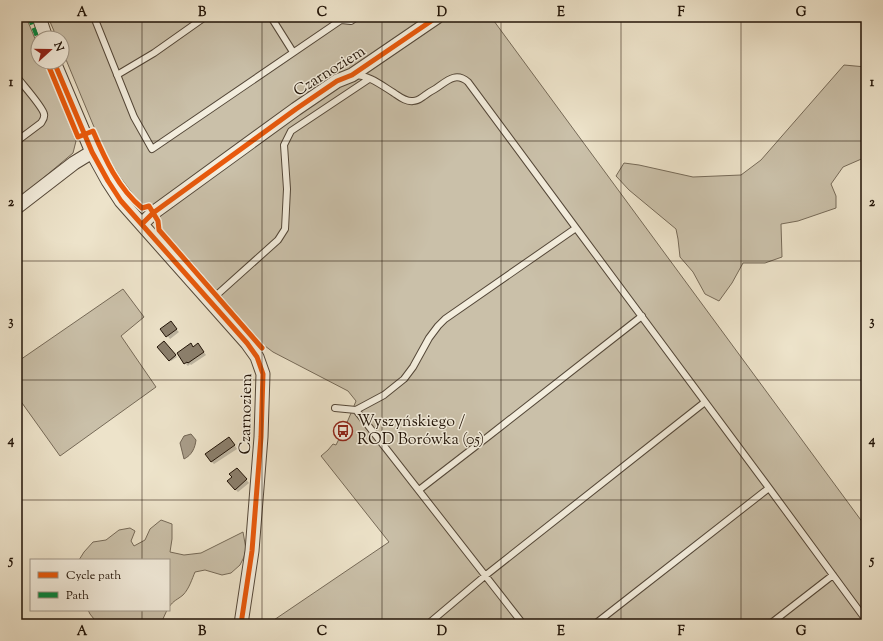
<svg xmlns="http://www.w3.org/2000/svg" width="883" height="641" font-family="'Sorts Mill Goudy',serif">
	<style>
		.green { fill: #cac0a9; stroke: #766a58 }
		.water { fill: #a89c88; stroke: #726554 }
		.shadow { fill: #0003 }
		.building { fill: #8b7f6c; stroke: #211307 }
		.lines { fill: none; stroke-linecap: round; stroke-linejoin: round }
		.lane-casing { stroke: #544738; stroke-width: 8 }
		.street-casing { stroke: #544738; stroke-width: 15 }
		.lane { stroke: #f3eddd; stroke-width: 6 }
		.street { stroke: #f3eddd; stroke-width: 13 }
		.quiet { stroke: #00873e; stroke-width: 4; stroke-dasharray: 8 4; stroke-linecap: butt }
		.cycleway-casing { stroke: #f3eddd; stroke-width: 8 }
		.cycleway { stroke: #e8590c; stroke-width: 5 }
		.grid { fill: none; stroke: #211307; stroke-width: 1; stroke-opacity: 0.55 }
		.labels { text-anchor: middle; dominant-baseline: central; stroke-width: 3; stroke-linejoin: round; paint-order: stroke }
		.street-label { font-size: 16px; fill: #211307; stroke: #f3eddd }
		.poi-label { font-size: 16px; fill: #211307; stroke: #f3eddd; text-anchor: start }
		.neatline { fill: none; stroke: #211307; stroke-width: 1.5 }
		.grid-label { font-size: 13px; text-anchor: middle; font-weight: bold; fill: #211307 }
	</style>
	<rect width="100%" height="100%" fill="#ede3ca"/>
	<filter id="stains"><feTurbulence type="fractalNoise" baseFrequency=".005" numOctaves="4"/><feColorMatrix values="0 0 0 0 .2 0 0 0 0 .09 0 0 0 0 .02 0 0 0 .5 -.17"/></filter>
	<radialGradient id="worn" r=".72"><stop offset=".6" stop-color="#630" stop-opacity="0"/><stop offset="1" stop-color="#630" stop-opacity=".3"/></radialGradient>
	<!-- green -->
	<path class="green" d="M17,17H26L38,46V62H44L76,141L73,153L17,200Z
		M48,17H491L866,527V624H268L389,542L321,456L328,450L333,444L336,445L340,437H343L348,427L346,425L356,401L348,391L273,352L265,346L162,228L138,201L120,177L104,151L62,50V38H57Z
		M844,65L866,67V157L843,167L831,184L836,196V208L798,221L781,224L782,257L765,263H743L732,283L719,301L705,294L693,272L680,257L678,239L676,229L629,190L616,176L624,163L639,165L693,177L741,175L761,160Z
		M123,289L144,317L121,336L156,387L60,456L17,396V362Z
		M161,520L172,524V539L170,552L184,555L201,553L243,532L246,549L244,557L240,565L231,573L222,575L205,570L195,572C192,579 189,589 183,595C177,600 174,600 169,607V560H79L84,552L93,542L106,540L119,530L130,528L135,531L131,541L134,546L145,540L150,529Z
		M88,610H167L162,621L156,624H139L134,621L122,622L119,624H98L90,614Z"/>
	<!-- water -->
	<path class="water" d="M191,434L196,440C195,448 192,455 184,459L180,443L184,436Z"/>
	<!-- shadow -->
	<path class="shadow" d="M173,326L179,332L170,339L162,329Z
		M164,342L177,357L171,361L159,347Z
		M191,345L194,348H201L206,355L191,365L190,364L188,366L185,363Z
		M232,441L237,449L214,464L211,461Z
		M240,472L249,483L238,492L235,489Z"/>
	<!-- building -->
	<path class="building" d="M171,321L177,329L166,337L160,329Z
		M164,341L176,355L169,361L157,347Z
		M191,343L193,347L198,343L204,352L188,363L187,362L184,364L177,353Z
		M229,437L235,445L211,462L205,454Z
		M237,468L247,479L235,490L227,481L232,477L229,474Z"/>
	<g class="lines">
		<defs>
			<path id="lane" d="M94,17L134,117L152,149L341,20L351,21L357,17
				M271,17L293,52
				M117,75L154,53L205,17
				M354,75C369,75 381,85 394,93C400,97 406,102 413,101C418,101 421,98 424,96C428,93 431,91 435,89C446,82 455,71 468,82L576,228
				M17,77C22,84 43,107 44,114C45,118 43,120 41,123L17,141
				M210,301L278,240L285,229L287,189L284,145L291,131L369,79
				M335,408L356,410L384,395L404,379L413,367L429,338L438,326L445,319L576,228L769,488L866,620
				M356,410L523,624
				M419,490L485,439L642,316
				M428,624L486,575L705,402
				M595,624L769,488
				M770,624L833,575"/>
			<path id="street" d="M39,17L46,38
				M54,62L92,152L108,181L121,201L247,343L257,357L263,374L261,437L252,551L241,624
				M17,207L74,163L92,152
				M142,224L153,213L296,109L337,81L352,75L437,17"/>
		</defs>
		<!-- lane casing -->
		<use href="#lane" class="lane-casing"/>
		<!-- street casing -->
		<use href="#street" class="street-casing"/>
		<!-- lane -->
		<use href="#lane" class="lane"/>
		<!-- street -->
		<use href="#street" class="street"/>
		<!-- quiet -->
		<path class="quiet" d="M29,17L38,39"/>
		<defs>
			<path id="cycleway" d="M47,62L78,137L93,131C105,159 118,188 142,208L149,206L158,221L159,230L262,348
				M54,62L92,152L108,181L121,201L247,343L257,357L263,374L261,437L252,551L241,624
				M142,224L153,213L296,109L337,81L352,75L437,17"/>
		</defs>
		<!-- cycleway casing -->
		<use href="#cycleway" class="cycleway-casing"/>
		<!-- cycleway -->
		<use href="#cycleway" class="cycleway"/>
	</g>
	<!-- grid -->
	<path class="grid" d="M142,17V560M262,17V624M382,17V624M501,17V624M621,17V624M741,17V624M17,141H866M17,261H866M17,380H866M17,500H866M142,610V624"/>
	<!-- icons -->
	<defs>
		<symbol id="bus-ring" viewBox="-11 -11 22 22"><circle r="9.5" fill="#f3eddd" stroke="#8f2418" stroke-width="1.5"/><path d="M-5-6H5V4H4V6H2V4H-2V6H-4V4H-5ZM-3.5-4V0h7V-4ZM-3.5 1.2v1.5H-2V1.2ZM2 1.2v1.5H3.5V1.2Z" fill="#8f2418"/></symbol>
	</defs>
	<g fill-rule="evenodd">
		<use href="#bus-ring" x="332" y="420" width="22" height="22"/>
	</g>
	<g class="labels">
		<!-- street labels -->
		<g class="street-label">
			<text transform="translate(330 72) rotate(-32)">Czarnoziem</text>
			<text transform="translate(247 414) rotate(-89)">Czarnoziem</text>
		</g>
		<!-- poi labels -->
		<g class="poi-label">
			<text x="357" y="422">Wyszyńskiego /<tspan x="357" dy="18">ROD Borówka (05)</tspan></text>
		</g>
	</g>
	<!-- margin -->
	<rect width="883" height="641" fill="none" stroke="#ede3ca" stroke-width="44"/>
	<!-- legend -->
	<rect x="30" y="559" width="140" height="52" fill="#f3eddd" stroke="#9f9687"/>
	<rect x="38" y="572" width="20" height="6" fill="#e8590c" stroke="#9f9687"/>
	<text x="66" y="579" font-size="12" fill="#211307">Cycle path</text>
	<rect x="38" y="592" width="20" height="6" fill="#00873e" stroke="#9f9687"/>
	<text x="66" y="599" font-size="12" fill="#211307">Path</text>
	<!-- north arrow -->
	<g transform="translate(50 50) rotate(69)"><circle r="19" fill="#f3eddd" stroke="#9f9687"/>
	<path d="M0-3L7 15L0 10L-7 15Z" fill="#8f2418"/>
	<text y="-6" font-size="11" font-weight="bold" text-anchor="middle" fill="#211307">N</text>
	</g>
	<rect x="22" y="22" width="839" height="597" class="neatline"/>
	<g class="grid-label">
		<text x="82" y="16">A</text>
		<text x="202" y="16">B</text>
		<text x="322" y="16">C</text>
		<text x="442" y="16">D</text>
		<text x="561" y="16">E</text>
		<text x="681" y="16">F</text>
		<text x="801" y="16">G</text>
		<text x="11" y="86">1</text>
		<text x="872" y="86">1</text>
		<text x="11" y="206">2</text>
		<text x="872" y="206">2</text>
		<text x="11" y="325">3</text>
		<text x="872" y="325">3</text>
		<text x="11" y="444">4</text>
		<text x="872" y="444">4</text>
		<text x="11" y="564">5</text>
		<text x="872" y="564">5</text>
		<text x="82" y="635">A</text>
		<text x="202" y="635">B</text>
		<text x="322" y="635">C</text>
		<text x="442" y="635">D</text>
		<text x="561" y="635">E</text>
		<text x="681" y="635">F</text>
		<text x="801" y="635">G</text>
	</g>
	<rect width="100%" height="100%" filter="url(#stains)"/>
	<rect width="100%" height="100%" fill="url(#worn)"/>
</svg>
